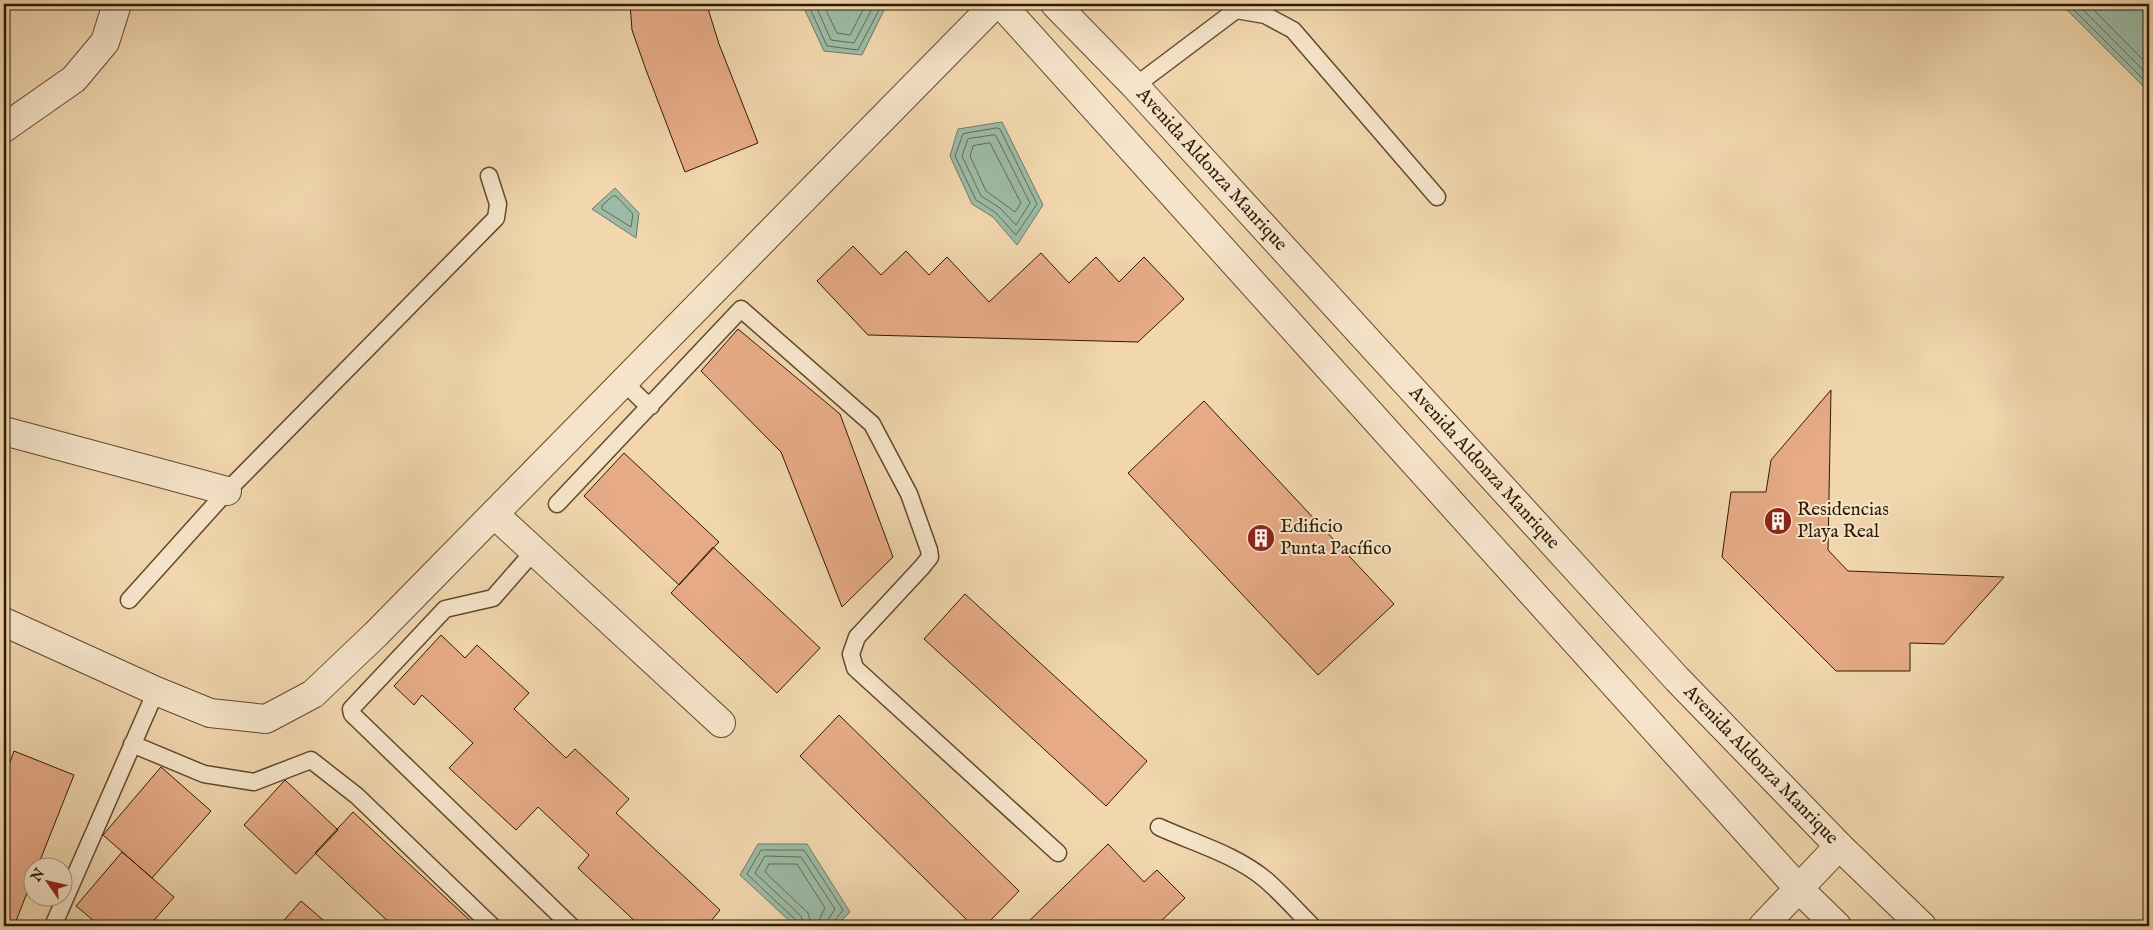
<svg xmlns="http://www.w3.org/2000/svg" width="2153" height="930" font-family="'IM FELL English',serif">
	<style>
		.water { fill: #9cbaa5; stroke: #707a63 }
		.lines { fill: none; stroke-linecap: round; stroke-linejoin: round }
		.shore { stroke: #666a52; stroke-width: 1 }
		.building { fill: #e6ab86; stroke: #2f1b00 }
		.lane-casing { stroke: #604a2c; stroke-width: 19 }
		.street-casing { stroke: #604a2c; stroke-width: 30 }
		.lane { stroke: #f6e4ca; stroke-width: 16 }
		.street { stroke: #f6e4ca; stroke-width: 28 }
		.labels { text-anchor: middle; dominant-baseline: central; stroke-width: 4; stroke-linejoin: round; paint-order: stroke }
		.street-label { font-size: 19px; fill: #2f1b00; stroke: #f6e4ca }
		.poi-label { font-size: 19px; fill: #2f1b00; stroke: #f6e4ca; text-anchor: start }
	</style>
	<rect width="100%" height="100%" fill="#f1d6ae"/>
	<filter id="stains"><feTurbulence type="fractalNoise" baseFrequency=".004" numOctaves="4"/><feColorMatrix values="0 0 0 0 .2 0 0 0 0 .09 0 0 0 0 .02 0 0 0 .5 -.17"/></filter>
	<radialGradient id="worn" r=".72"><stop offset=".6" stop-color="#630" stop-opacity="0"/><stop offset="1" stop-color="#630" stop-opacity=".3"/></radialGradient>
	<!-- water -->
	<path class="water" d="M802,4H882L885,8L862,55L824,51Z
		M2061,4H2149V92Z
		M1002,122L1043,205L1017,245L993,217L972,204L950,156L958,129Z
		M615,188L639,213L636,238L592,209Z
		M758,844H807L850,912L836,926H795L740,875Z"/>
	<g class="lines">
		<!-- shore -->
		<path class="shore" d="M808,4L827,46L858,50L879,10L878,4
			M815,4L831,40L854,43L872,9V4
			M823,4L837,33L850,35L864,8L865,4
			M2068,4L2149,85
			M2077,4L2149,76
			M2088,4L2149,66
			M997,128L1000,129L1037,204L1016,235L996,213L976,200L955,156L963,134Z
			M994,135L996,136L1030,203L1016,225L1000,208L981,196L962,156L968,139Z
			M990,143L1021,203L1015,212L986,191L970,156L973,146Z
			M613,196H616L633,214L631,227L602,209V206Z
			M798,926L797,921L747,874L761,850H804L843,910L834,922L833,926
			M804,926L801,916L755,873L765,856L801,857L835,909L828,920L826,926
			M812,926L808,913L765,872L769,864H797L825,908L820,918L819,926"/>
	</g>
	<!-- building -->
	<path class="building" d="M630,4H708L709,12L719,44L758,143L685,172L646,70L632,30Z
		M853,246L881,275L906,251L929,275L947,257L989,302L1041,253L1069,283L1096,257L1119,282L1144,257L1184,299L1138,342L868,335L817,281Z
		M738,329L840,414L893,557L842,607L781,452L701,371Z
		M1831,390L1828,550L1848,571L2004,577L1944,644L1910,643V671H1836L1722,557L1731,492H1766L1771,460Z
		M1204,401L1394,604L1318,675L1128,473Z
		M624,453L719,542L679,585L584,496Z
		M713,547L820,648L777,693L671,593Z
		M965,594L1147,761L1106,806L924,639Z
		M441,635L465,658L477,645L529,693L514,709L566,758L575,749L629,799L616,813L720,910L711,921L717,926H640L578,868L589,855L538,807L516,830L449,768L473,743L422,695L414,705L394,686Z
		M839,715L1019,891L985,926H973L800,756Z
		M14,751L74,775L37,868H32V880L14,926H4V778Z
		M161,767L211,811L152,878L103,835Z
		M285,780L338,830L296,874L244,825Z
		M353,812L476,926H393L315,853Z
		M1108,844L1144,882L1157,870L1185,898L1156,926H1024Z
		M122,852L174,897L149,926H100L76,906Z
		M301,901L330,926H279Z"/>
	<g class="lines">
		<defs>
			<path id="lane" d="M1135,86L1236,10L1265,15L1293,30L1437,197
				M624,382L642,400L651,406
				M557,504L741,309L872,424L909,494L929,550L930,557L922,567L857,637L851,654L855,668L1058,853
				M534,551L493,598L445,609L351,709L352,714L571,926
				M129,600L227,491L496,218L498,204L489,176
				M132,744L204,774L254,782L311,760L357,796L492,926
				M1159,827C1194,843 1235,854 1266,880C1282,894 1297,911 1312,926
				M53,926L156,691"/>
			<g id="street">
				<path d="M1001,4L1799,889L1837,926"/>
				<path id="s1" d="M1055,4L1135,86L1677,679L1839,846L1922,926"/>
				<path d="M4,128L74,79L105,42L117,4"/>
				<path d="M4,431L227,491"/>
				<path d="M494,514L721,723"/>
				<path d="M4,622L156,691L210,713L266,719L313,694L376,634L995,4"/>
				<path d="M1763,926L1839,846"/>
			</g>
		</defs>
		<!-- lane casing -->
		<use href="#lane" class="lane-casing"/>
		<!-- street casing -->
		<use href="#street" class="street-casing"/>
		<!-- lane -->
		<use href="#lane" class="lane"/>
		<!-- street -->
		<use href="#street" class="street"/>
	</g>
	<!-- icons -->
	<defs>
		<symbol id="building-disc" viewBox="-11 -11 22 22"><circle r="9.5" fill="#8f2418" stroke="#f6e4ca"/><path d="M-4-6H4V6H1V3H-1V6H-4ZM-2.5-4.3h1.7v1.8h-1.7ZM.8-4.3h1.7v1.8H.8ZM-2.5-1h1.7V.8h-1.7ZM.8-1h1.7V.8H.8Z" fill="#fff"/></symbol>
	</defs>
	<g fill-rule="evenodd">
		<use href="#building-disc" x="1762" y="505" width="32" height="32"/>
		<use href="#building-disc" x="1245" y="522" width="32" height="32"/>
	</g>
	<g class="labels">
		<!-- street labels -->
		<g class="street-label">
			<text stroke="none"><textPath href="#s1" startOffset="228">Avenida Aldonza Manrique</textPath></text>
			<text stroke="none"><textPath href="#s1" startOffset="632">Avenida Aldonza Manrique</textPath></text>
			<text stroke="none"><textPath href="#s1" startOffset="1038">Avenida Aldonza Manrique</textPath></text>
		</g>
		<!-- poi labels -->
		<g class="poi-label">
			<text x="1797" y="510">Residencias<tspan x="1797" dy="22">Playa Real</tspan></text>
			<text x="1280" y="527">Edificio<tspan x="1280" dy="22">Punta Pacífico</tspan></text>
		</g>
	</g>
	<!-- margin -->
	<rect width="2153" height="930" fill="none" stroke="#f1d6ae" stroke-width="20"/>
	<rect x="5" y="5" width="2143" height="920" fill="none" stroke="#2f1b00" stroke-width="2.5"/>
	<rect x="10" y="10" width="2133" height="910" fill="none" stroke="#2f1b00"/>
	<!-- north arrow -->
	<g transform="translate(48 882) rotate(304)"><circle r="24" fill="#f6e4ca" stroke="#a69479"/>
	<path d="M0-4L9 19L0 12L-9 19Z" fill="#8f2418"/>
	<text y="-8" font-size="14" font-weight="bold" text-anchor="middle" fill="#2f1b00">N</text>
	</g>
	<rect width="100%" height="100%" filter="url(#stains)"/>
	<rect width="100%" height="100%" fill="url(#worn)"/>
</svg>
